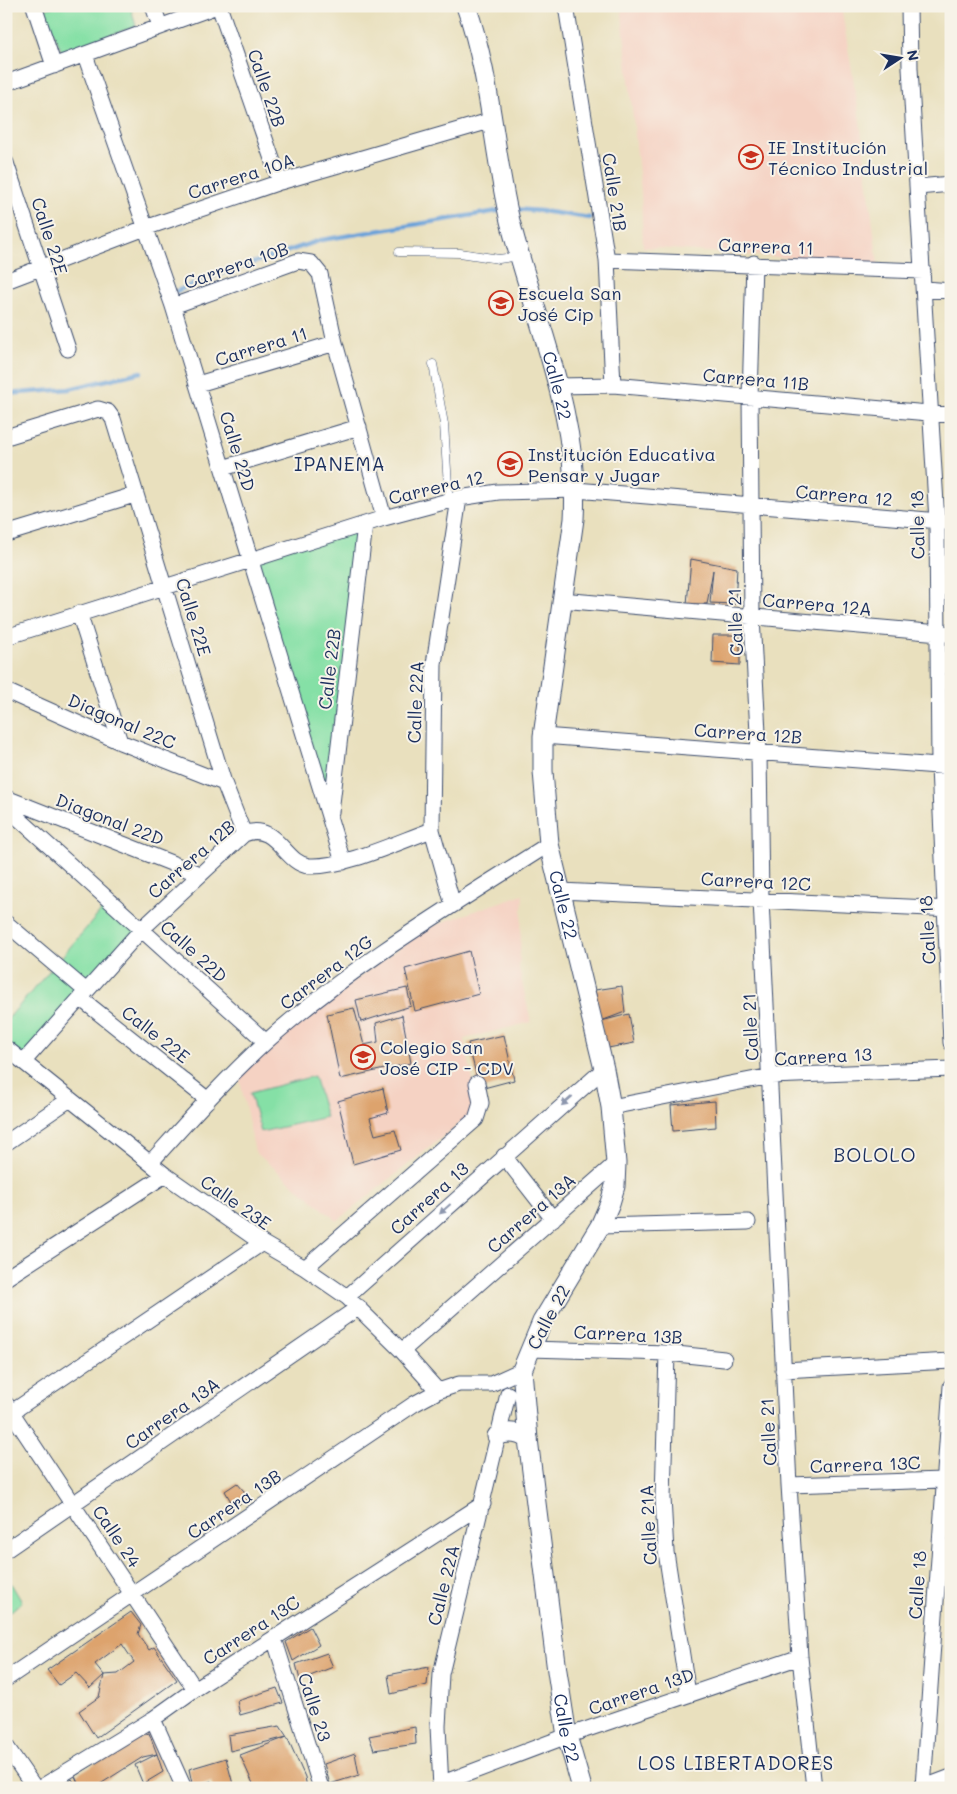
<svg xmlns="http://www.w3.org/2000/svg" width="957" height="1794" font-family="Mali,sans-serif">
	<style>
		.built { fill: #f5d2c3 }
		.green { fill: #85e0a6; stroke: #508882 }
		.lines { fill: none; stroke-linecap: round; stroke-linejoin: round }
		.stream { stroke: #6ba2d9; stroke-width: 4.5 }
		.building { fill: #dda36d }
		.service-casing { stroke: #3a4a6c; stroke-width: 9 }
		.minor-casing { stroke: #3a4a6c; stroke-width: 17 }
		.tertiary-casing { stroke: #3a4a6c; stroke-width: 21 }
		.service { stroke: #fff; stroke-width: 8 }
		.minor { stroke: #fff; stroke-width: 15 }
		.tertiary { stroke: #fff; stroke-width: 19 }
		.oneway { fill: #8d97ae }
		.labels { text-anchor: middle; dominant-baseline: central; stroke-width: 4; stroke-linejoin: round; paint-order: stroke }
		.street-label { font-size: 18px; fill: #1b2f5e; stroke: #f7f3e8 }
		.poi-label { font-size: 18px; fill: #1b2f5e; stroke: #f7f3e8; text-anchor: start }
		.neighbourhood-label { font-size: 19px; letter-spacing: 1px; fill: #1b2f5e; stroke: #f7f3e8 }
	</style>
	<rect width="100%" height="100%" fill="#f7f3e8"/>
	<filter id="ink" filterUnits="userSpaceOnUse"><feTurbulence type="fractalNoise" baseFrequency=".02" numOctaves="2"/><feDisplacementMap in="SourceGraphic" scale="10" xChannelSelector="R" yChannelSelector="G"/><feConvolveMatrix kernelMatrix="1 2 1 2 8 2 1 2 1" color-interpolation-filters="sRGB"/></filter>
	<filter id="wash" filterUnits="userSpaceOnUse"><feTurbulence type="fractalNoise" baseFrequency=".0096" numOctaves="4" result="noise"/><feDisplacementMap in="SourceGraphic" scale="20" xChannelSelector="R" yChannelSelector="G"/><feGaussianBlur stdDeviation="1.12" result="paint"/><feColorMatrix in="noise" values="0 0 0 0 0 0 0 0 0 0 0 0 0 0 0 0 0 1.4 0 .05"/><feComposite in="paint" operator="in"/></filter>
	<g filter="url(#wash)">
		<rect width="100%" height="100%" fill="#e9e0be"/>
		<!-- built -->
		<path class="built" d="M621,6H841L859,113L878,265L643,247L641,191Z
			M523,894L519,969L531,1022L464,1039L479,1108L337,1221L255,1152L239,1076L290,1028L426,928Z"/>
		<!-- green -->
		<path class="green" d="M54,6H130L136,26L62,52L44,10Z
			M365,525L330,818L251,559Z
			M109,902L142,929L24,1061L6,1048V1021Z
			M314,1076L326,1117L261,1132L250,1093Z
			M6,1575L22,1602L6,1615Z"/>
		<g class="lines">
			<!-- stream -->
			<path class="stream" d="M512,209L541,211L590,218
				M177,291L202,280L321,240L504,210
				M6,394L69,389L141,372"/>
		</g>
		<g id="blocks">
			<!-- building -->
			<path class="building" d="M691,559L737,568L735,604L710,603L713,570L707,604H687Z
				M713,635H740V665L712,663Z
				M469,951L479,994L415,1011L405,969Z
				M622,986L625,1012L601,1021L595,990Z
				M407,988L411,1006L361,1022L356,1000Z
				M354,1008L364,1045L378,1042L376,1023L402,1015L411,1063L340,1079L327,1014Z
				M629,1014L634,1043L603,1049L601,1021Z
				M504,1035L514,1080L480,1089L468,1043Z
				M383,1088L388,1113L370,1118L375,1135L395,1130L401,1150L353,1164L338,1101Z
				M715,1101L716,1127L673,1131L671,1105Z
				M237,1483L250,1498L234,1507L225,1491Z
				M131,1612L141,1625L138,1634L149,1650L154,1647L177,1680L96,1738L79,1711L99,1697L104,1675L118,1674L134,1662L122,1644L95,1664L104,1675L90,1688L76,1673L59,1685L47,1670Z
				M310,1627L319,1645L293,1661L286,1642Z
				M327,1653L333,1667L300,1680L296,1664Z
				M429,1667L427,1685L391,1694L388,1675Z
				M277,1688L283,1703L240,1715L237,1701Z
				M280,1726L287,1737L305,1777L307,1788H255L240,1755L287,1737L230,1751L228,1735Z
				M415,1727L416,1744L374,1750L369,1736Z
				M149,1733L157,1754L143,1757L94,1788H80L75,1776L135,1738Z
				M355,1753L359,1775L330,1784L324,1764Z
				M157,1754L163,1772L143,1784L135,1765Z
				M226,1758L234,1788H213L211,1781L193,1788L189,1769Z
				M72,1779L78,1788H60Z"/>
		</g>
	</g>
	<g filter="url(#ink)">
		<use href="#blocks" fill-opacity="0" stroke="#3a4a6c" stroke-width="1"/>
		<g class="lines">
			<defs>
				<path id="service" d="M399,252L460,253L499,259L520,256
					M433,364L444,424L449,501"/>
				<path id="minor" d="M34,6L54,66
					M153,6L160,26
					M219,6L280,182
					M566,6L607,260L613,385
					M909,6L910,68L937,521L939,767L951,1043
					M85,55L173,306L343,862
					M6,83L217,6
					M6,163L68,349
					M918,187L951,184
					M607,260L923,271
					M754,263L750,397L752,617L759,753L761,900L789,1485L800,1657L814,1788
					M6,281L145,228L280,182L493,120
					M925,289L951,291
					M173,306L298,261L311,263L320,274L335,343L384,518
					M198,384L335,343
					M558,386L613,385L951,415
					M6,437L98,409L108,412L113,419L224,783L244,834
					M223,468L359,427
					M6,534L134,495
					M561,600L951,634
					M79,613L120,742
					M6,637L384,518L459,498L498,492L576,490L951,522
					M6,691L120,742L224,783
					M543,736L951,767
					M6,798L199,874
					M6,807L266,1042
					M331,812L365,525
					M560,891L951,909
					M453,905L432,830L434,664L459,498
					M6,923L85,990
					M80,998L208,1100
					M6,1048L165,1175L262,1243L305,1268L347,1297L402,1351L438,1391
					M24,1061L142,929L244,834C277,821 284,864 309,866C343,868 398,842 432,830
					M611,1107L771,1076L951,1069
					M6,1143L70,1099
					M504,1156L553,1219
					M151,1162C188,1121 225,1079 267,1041C349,967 455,904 549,844
					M600,1226L748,1222
					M305,1268L476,1119L481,1103L477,1083
					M6,1278L165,1175
					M347,1297L604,1069
					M530,1349L667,1353L724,1359
					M402,1351L616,1163
					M667,1353L663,1498L666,1552L688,1694
					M783,1370L951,1361
					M6,1404L195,1689
					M6,1416L262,1243
					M789,1485L943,1480
					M6,1550L359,1307
					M274,1638L321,1788
					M6,1679L414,1404L438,1391L459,1384H491L522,1370
					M153,1719L184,1788
					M6,1746L35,1788
					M440,1784L567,1736L800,1657
					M923,1787L951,1386
					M40,1788L153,1719L195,1689L483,1504
					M441,1788L438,1726L441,1674L508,1394
					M922,1788L951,1777"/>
				<g id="tertiary">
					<path id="s1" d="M466,6C491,76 493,150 510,221C535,320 580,416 574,519L543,736V771L549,844L604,1069L611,1107L616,1163L615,1186L610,1203L600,1226L542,1322L522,1370L528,1439L557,1671L567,1736L582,1788"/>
					<path d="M497,1436C508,1431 518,1432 528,1439"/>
				</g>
			</defs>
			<!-- service casing -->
			<use href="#service" class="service-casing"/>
			<!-- minor casing -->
			<use href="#minor" class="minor-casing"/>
			<!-- tertiary casing -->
			<use href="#tertiary" class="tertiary-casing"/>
			<!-- service -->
			<use href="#service" class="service"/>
			<!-- minor -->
			<use href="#minor" class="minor"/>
			<!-- tertiary -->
			<use href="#tertiary" class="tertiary"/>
		</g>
		<!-- one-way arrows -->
		<defs><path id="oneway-solid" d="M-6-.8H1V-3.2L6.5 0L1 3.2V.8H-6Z" transform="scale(1.25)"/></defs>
		<g class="oneway">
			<use href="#oneway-solid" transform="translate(567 1101) rotate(139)"/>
			<use href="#oneway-solid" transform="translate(445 1209) rotate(138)"/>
		</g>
	</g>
	<!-- icons -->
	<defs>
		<symbol id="university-ring" viewBox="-11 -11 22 22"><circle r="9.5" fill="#f7f3e8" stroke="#c8321e" stroke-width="1.5"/><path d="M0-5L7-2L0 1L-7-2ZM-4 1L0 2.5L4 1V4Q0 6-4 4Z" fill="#c8321e"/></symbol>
		<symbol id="school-ring" viewBox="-11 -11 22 22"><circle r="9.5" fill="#f7f3e8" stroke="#c8321e" stroke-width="1.5"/><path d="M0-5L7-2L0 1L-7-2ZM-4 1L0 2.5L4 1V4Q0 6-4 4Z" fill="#c8321e"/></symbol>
	</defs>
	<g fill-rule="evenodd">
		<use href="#university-ring" x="737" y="143" width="28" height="28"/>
		<use href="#school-ring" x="487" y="289" width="28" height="28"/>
		<use href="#school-ring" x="496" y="450" width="28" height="28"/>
		<use href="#university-ring" x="349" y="1043" width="28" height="28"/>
	</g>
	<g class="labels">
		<!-- street labels -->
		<g class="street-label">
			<text transform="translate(267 88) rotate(71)">Calle 22B</text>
			<text transform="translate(241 176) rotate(-18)">Carrera 10A</text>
			<text transform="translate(615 192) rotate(81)">Calle 21B</text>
			<text transform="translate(50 236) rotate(72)">Calle 22E</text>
			<text transform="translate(766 246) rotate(2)">Carrera 11</text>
			<text transform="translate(236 265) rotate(-19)">Carrera 10B</text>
			<text transform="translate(261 346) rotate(-17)">Carrera 11</text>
			<text transform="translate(756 379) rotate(5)">Carrera 11B</text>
			<text stroke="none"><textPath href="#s1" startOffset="391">Calle 22</textPath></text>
			<text transform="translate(238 451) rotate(73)">Calle 22D</text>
			<text transform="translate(436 487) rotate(-13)">Carrera 12</text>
			<text transform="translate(844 495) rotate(5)">Carrera 12</text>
			<text transform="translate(917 525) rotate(-91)">Calle 18</text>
			<text transform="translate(817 604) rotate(5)">Carrera 12A</text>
			<text transform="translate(194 617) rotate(73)">Calle 22E</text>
			<text transform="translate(735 622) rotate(-92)">Calle 21</text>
			<text transform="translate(329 669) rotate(-83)">Calle 22B</text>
			<text transform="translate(415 702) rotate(-88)">Calle 22A</text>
			<text transform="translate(122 721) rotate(23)">Diagonal 22C</text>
			<text transform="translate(748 733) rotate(4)">Carrera 12B</text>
			<text transform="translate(110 819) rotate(21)">Diagonal 22D</text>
			<text transform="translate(191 859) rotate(-41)">Carrera 12B</text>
			<text transform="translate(756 881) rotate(3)">Carrera 12C</text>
			<text stroke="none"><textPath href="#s1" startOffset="916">Calle 22</textPath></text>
			<text transform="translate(927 930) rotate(-93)">Calle 18</text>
			<text transform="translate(194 951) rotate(42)">Calle 22D</text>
			<text transform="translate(326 972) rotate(-37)">Carrera 12G</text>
			<text transform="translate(750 1027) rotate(-93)">Calle 21</text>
			<text transform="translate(156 1034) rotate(38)">Calle 22E</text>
			<text transform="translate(823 1056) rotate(-3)">Carrera 13</text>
			<text transform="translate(429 1198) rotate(-42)">Carrera 13</text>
			<text transform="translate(236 1202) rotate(35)">Calle 23E</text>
			<text transform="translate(531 1213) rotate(-41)">Carrera 13A</text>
			<text transform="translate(548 1317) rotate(-62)">Calle 22</text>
			<text transform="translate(628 1334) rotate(3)">Carrera 13B</text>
			<text transform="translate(172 1413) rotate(-35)">Carrera 13A</text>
			<text transform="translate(768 1432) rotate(-93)">Calle 21</text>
			<text transform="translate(865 1464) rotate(-2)">Carrera 13C</text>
			<text transform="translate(234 1504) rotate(-34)">Carrera 13B</text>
			<text transform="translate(648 1525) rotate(-93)">Calle 21A</text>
			<text transform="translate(117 1536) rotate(56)">Calle 24</text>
			<text transform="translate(443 1585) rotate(-76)">Calle 22A</text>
			<text transform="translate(917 1585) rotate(-86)">Calle 18</text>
			<text transform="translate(251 1630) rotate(-33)">Carrera 13C</text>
			<text transform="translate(641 1691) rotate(-19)">Carrera 13D</text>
			<text transform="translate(315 1707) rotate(72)">Calle 23</text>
			<text stroke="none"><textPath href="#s1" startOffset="1771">Calle 22</textPath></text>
		</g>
		<!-- poi labels -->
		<g class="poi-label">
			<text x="768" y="147">IE Institución<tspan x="768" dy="21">Técnico Industrial</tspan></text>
			<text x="518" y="293">Escuela San<tspan x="518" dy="21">José Cip</tspan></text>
			<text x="528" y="454">Institución Educativa<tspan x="528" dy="21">Pensar y Jugar</tspan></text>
			<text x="380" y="1047">Colegio San<tspan x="380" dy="21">José CIP - CDV</tspan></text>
		</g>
		<!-- neighbourhood labels -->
		<g class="neighbourhood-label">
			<text x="340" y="463">IPANEMA</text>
			<text x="875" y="1154">BOLOLO</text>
			<text x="736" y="1762">LOS LIBERTADORES</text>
		</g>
	</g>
	<!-- margin -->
	<rect width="957" height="1794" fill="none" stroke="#f7f3e8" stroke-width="25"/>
	<!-- north arrow -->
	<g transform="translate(900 58) rotate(78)" stroke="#f7f3e8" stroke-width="4" paint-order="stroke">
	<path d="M0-4L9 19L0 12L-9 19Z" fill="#1b2f5e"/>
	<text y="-8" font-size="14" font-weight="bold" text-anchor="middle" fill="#1b2f5e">N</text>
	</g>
</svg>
